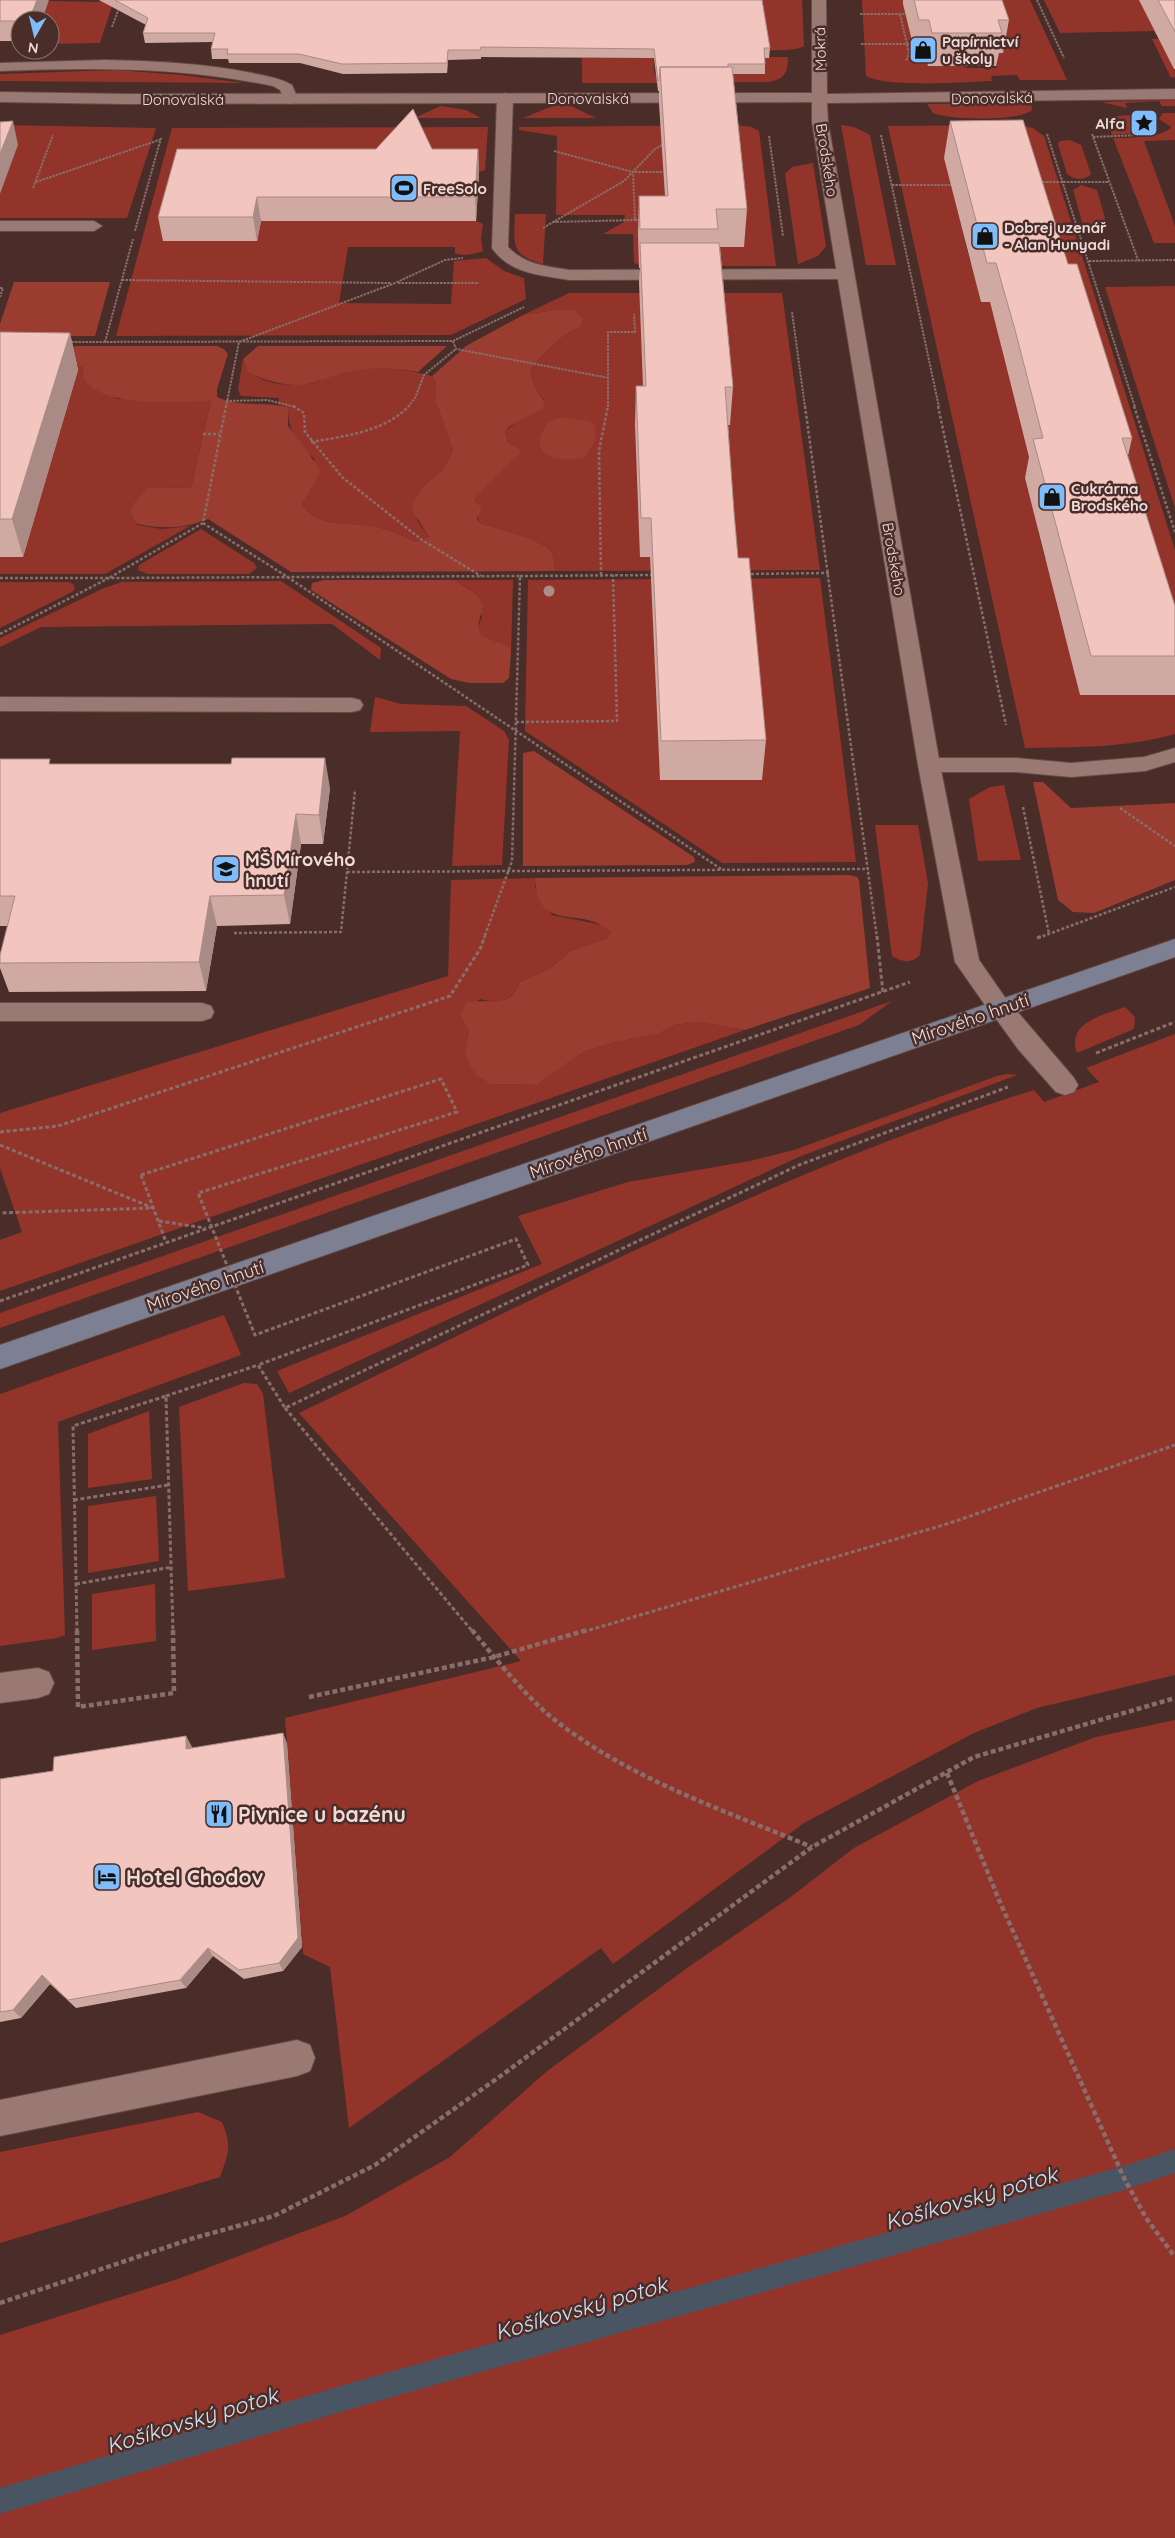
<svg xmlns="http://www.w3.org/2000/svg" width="1175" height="2538" font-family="Quicksand,sans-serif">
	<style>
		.green { fill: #93342b }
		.forest { fill: #9b3c31 }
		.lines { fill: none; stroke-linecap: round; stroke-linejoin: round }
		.stream { fill: #4a5563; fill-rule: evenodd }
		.lane-casing { stroke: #654c49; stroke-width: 2 }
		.street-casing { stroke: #654c49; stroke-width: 2 }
		.secondary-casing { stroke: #654c49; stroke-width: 2 }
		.path-far3 { stroke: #876e6a; stroke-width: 2; stroke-dasharray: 2.5 1; stroke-linecap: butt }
		.path-far2 { stroke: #876e6a; stroke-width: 2.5; stroke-dasharray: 3 2; stroke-linecap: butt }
		.path-far1 { stroke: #876e6a; stroke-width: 3; stroke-dasharray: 4 2.5; stroke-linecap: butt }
		.path { stroke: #876e6a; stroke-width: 4.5; stroke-dasharray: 5 3; stroke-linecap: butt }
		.lane { fill: #9b7973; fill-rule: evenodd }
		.street { fill: #9b7973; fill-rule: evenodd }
		.secondary { fill: #7d8093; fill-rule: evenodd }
		.path-bridge { stroke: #876e6a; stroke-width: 3; stroke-dasharray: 4 2.5; stroke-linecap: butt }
		.tree { fill: #aa8d89 }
		.wall { fill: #d0a9a3 }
		.shaded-wall { fill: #a98a85 }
		.building { fill: #f2c5be; stroke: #a98a85 }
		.labels { text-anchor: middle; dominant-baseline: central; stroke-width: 5; stroke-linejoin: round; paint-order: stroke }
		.far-poi-label { font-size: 15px; font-weight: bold; fill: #efdcd9; stroke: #4a2d29; text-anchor: start }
		.far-street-label { font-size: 15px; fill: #efdcd9; stroke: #4a2d29 }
		.poi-label { font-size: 18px; font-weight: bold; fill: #efdcd9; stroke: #4a2d29; text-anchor: start }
		.street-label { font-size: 18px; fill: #efdcd9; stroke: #4a2d29 }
		.near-poi-label { font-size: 21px; font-weight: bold; fill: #efdcd9; stroke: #4a2d29; text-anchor: start }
		.near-water-label { font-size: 22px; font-style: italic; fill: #cee0f3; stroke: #4a2d29 }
	</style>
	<rect width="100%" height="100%" fill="#4a2d29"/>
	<!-- green -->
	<path class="green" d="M0,0L99,2L100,0H114L100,43L50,44V20H42Z
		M548,0H802L804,46C785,58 680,41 653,39L654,73L656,74L658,83H582V58H643L641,31Z
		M862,0H911L912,40L915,53H924L928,66H965L967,68H997L992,53L1002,52L976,0H1030L1067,80H1020L1017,75L991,76L992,81C964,82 887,88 866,76Z
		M1044,0H1175V77L1171,78L1152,39H1159L1154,31L1060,33Z
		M768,57H788C788,72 785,79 769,82H675Z
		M117,70L181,75L244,83L0,81V74Z
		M1175,100V106H1162L1159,101L1125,103L1127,108L1101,102Z
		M1031,103L1032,110C1018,122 950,120 933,113L927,104Z
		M569,105L596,118H523L553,106Z
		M441,106L466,110L481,118H414Z
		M1163,113H1175V140L1144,141L1175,226V243H1154L1113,138C1126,138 1165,138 1171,127L1159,119Z
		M1149,114L1140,119L1139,121L1142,125L1157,126L1150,132L1112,135L1108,123L1109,119L1118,116Z
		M0,125L156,128L127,218H0V194L18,145Z
		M736,125L751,127L759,131L776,266H642L634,263L633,234H603L624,222L625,215H556L557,136L519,130V127Z
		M841,125L854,127L870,135L896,265H866Z
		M1019,125L1033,128L1044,136L1175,550V684L1112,477H1122L1069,302H1059L1016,158H945L947,167H955L962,194H954L958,212H967L974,241H965L970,261H979L987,291H978L981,302H990L993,314L1002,313L1011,345L1001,346L1007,368L1017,369L1025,403H1016L1022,427H1032L1041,464H1032L1035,478H1025L1028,491H1038L1049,531H1038L1045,559H1056L1067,602H1056L1064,632H1075L1087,678L1076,679L1080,695H1175V734C1125,748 1077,747 1025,748L888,126Z
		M488,127L485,170L479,172L476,221L483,224L481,239L483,251C473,254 465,257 455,253V247H348L339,303L451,304L454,261L486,258L504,271L524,278L526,299L451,335L116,336L172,128Z
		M1070,140L1081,145L1091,174C1084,181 1074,180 1067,174L1058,144L1060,141Z
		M813,163L826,246L818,256L798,264L785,174L792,167Z
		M1081,185L1097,190L1106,222L1103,225L1093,227L1082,222L1073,190Z
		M515,214H546L543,264C510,255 514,244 515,214Z
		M1175,286V508L1105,287Z
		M569,293H782L820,570L555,571C554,564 555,555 549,549C536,538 496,528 479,523L475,498L518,448L508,443L505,431L545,401C537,392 530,381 531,368C546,352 560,335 580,327L555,310L523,315Z
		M0,346H77L65,349L84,371L90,386L118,399L211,401L191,488L148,487L130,514L137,525L162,529L190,526L105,574H0V557L36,489L43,488L78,370Z
		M243,359C247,383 288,387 308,384C315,383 320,380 326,378C342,373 359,369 375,368C395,368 413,371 432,376L436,383V402L453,451L442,470L424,486L417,520L429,537L416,542C403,536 391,530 376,527C350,521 319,530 302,504L316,481L314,458C296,445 288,429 288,407L278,404L279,398L241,396L238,390Z
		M201,529L254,563L257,568L249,574H148L138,570L139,565Z
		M820,578L856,862L722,863L525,731L528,580Z
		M455,580H513L511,652L507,646L482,636L478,626L482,617L476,594Z
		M281,581L381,648L380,660L332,624L41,627L0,647V638L104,588L122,582Z
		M0,582H69L73,584L75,589L72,592L0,628Z
		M375,697L401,704L466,706L504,731L509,740L502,865L452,866L460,731L370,732Z
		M1004,785L1021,860L978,861L969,799L990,787Z
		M875,825H918L928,883L920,955C911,964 902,962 892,956Z
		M535,878V888L552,915L603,925L610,932L607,940L571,951L549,969L520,982C514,1001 498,1004 480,999L461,1016L469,1032L465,1050L491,1084L537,1085L583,1052L616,1042L658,1034L674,1025L699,1022L745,1030L0,1291V1240L22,1232L0,1168V1113L448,976L451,880Z
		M892,1001L859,1025L0,1328V1313Z
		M1125,1007L1135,1017L1134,1029L1077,1053C1066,1022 1104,1015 1125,1007Z
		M1175,1034V1675L1037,1708L974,1733L804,1823L613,1964L601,1948L349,2128L330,1967L303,1954L285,1718L521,1661L299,1413C540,1297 779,1170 1034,1090L1044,1102L1099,1082L1086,1068Z
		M1008,1074L1017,1075L801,1156L289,1393L277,1371L542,1264L518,1216L628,1182L750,1161L794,1150L997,1076Z
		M224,1315L241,1355L58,1422L65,1635L57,1638L0,1646V1394Z
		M244,1383L257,1384L263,1394L285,1578L188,1591L179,1407Z
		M149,1411L152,1479L88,1488V1434Z
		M156,1496L159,1561L88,1573V1506Z
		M155,1584L156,1641L92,1650V1594Z
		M1175,1720V2538H0V2335L178,2279L345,2216L450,2157L546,2072L687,1968L792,1896L854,1848L978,1781L1096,1737Z
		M198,2112L222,2122C232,2147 229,2152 220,2177L0,2243V2152Z"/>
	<!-- forest -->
	<path class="forest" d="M14,282H110L95,336H0V324Z
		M555,310H574L583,318L580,327C560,335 546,352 531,368C530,381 537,392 545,402L542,409L510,426L505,431L508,443L518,448L520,453L475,498L476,503L482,508L477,518L479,523C496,528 536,538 549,549C555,555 554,564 555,571L291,572L208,519C183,529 164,529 137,524L130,514L132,506L148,487L191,488L211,401C178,401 101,410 83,377L84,371L81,367L65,361V349L77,346H217L224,349L228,354L217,389V397C240,408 264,401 288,407V426L320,469L316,481L302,504C319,530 350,521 376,527C391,530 403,536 416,542L429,537L414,513L412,504L424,486L442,470L453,451L436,402V383L432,376L466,346L523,315Z
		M258,346H447L418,372C399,369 380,367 360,370C343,372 328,378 312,383C293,389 264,381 248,372L243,359Z
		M561,417L589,421L595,426V441L584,458C556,462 526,457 547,423Z
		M324,580H455L476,594L483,605L478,626L482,636L508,646L511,652L509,678L503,683H469L451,679L311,590L312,583Z
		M534,751L694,857L695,862L687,865L523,866V753Z
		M1033,782H1043L1071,808L1175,803V880L1094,913L1073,912L1058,900Z
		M849,875L857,877L859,880L870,988L745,1030L699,1022L674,1025L658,1034L616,1042L583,1052L537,1085L491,1084L476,1075L469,1064L465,1050L469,1032L461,1016L466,1003C488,997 510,1011 520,982L549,969L571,951L607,939L610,932C584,904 537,936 535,878Z"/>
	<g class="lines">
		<!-- stream -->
		<path class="stream" d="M1175,2149V2173L1124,2190L361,2406L0,2514V2488L361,2380L1124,2166Z"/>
		<defs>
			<path id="lane" d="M105,60C154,61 203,63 252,73C266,76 280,78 292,85L298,99L290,104L285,102L280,90L273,86C183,67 92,67 0,71V63Z
				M505,93L513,98L508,247C525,265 546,266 569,270L845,269L851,270L853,274L851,278L845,279L569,280C540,275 510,274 492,248L497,98Z
				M0,697L352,698L360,700L363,705L360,710L352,712L0,711Z
				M1175,748V762L1145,771L1071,777L1015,772H929L921,770L918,765L921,760L929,758H1015L1071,763L1144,757Z
				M1001,1000L1010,1003L1074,1078L1078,1085L1074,1092L1065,1095L1056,1092L1018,1049L989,1009L992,1003Z
				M0,1003H202L211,1006L214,1012L211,1018L202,1021H0Z
				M38,1668L49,1672L54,1683L49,1694L38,1698L0,1703V1673Z
				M297,2040L310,2045L315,2058L310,2071L297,2076L0,2136V2100Z"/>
			<path id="street" d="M812,0H826L827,94L1175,89V99L827,103L828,122L940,765L979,960L1013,1009L1010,1015L1001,1018L992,1015L955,962L918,765L812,122V102L127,104L0,102V92L127,94L812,93Z
				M0,221H94L102,226L94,231H0Z"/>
			<path id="secondary" d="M1175,939V957L0,1369V1345Z"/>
		</defs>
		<!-- lane casing -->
		<use href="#lane" class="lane-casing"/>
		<!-- street casing -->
		<use href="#street" class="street-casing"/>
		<!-- secondary casing -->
		<use href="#secondary" class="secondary-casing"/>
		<!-- path-far3 -->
		<path class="path-far3" d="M1037,0L1064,58
			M860,14H905
			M900,14L909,53L906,61
			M112,27L122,0
			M861,44H913
			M1047,134L1135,407
			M1092,134L1138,260
			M881,135L939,407
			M769,136L783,236
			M1093,137L1140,135
			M554,151L633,172
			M36,182L162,139
			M1039,182H1109
			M892,185H954
			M33,188L53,135
			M641,220H635L633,172H663
			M553,222L635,220
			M543,228L624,181L655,149L664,144
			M135,231L161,138
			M1089,261L1175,260
			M122,280L391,283
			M398,283H479
			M0,288H3L0,297
			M792,312L805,407
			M453,341L456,349L609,378
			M68,342L453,341L524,307
			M105,342L133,239
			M226,401L267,400L296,407
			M226,407L239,342L395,283L445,260L463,258
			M408,407L415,398L424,375L456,349
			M608,407V332H635L634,314"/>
		<!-- path-far2 -->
		<path class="path-far2" d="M293,406L304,413L305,432L342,477L422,540L481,576
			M805,406L877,938
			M938,406L1006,725
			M1134,406L1175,532
			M203,434H219
			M311,442C345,436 384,432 409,406
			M203,523L286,576L721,869
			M746,574L829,573
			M601,575L599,451L608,406
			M520,576L655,575
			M0,578H109L203,523L226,406
			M0,634L109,578L520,576L512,861L484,938
			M516,722L617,721L613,575
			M1023,807L1049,934
			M1120,808L1175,846
			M347,872L869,869
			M234,933L341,932L355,790
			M1038,938L1175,887"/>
		<!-- path-far1 -->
		<path class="path-far1" d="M877,936L883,993
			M1037,938L1042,936
			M1096,1053L1175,1022
			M0,1132L58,1126L450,996L480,949L485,936
			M0,1145L153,1208L0,1213
			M141,1175L166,1242
			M159,1221L205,1228
			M0,1301L910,982
			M166,1396L258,1365L285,1408L799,1165L1008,1087
			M285,1408L473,1632
			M74,1500L168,1485
			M76,1584L172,1567
			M77,1632L73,1426L166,1396L173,1632
			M583,1632L950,1523L1175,1445"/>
		<!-- path -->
		<path class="path" d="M77,1630L78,1707L174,1693L173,1630
			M472,1630C494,1657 525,1695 551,1717C627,1778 723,1810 812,1847
			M309,1697L494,1657L587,1630
			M947,1773L999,1900L1124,2178L1146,2218L1175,2257
			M0,2303L194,2238L274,2216L375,2165L502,2075L812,1847L974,1757L1175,1698"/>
		<!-- lane -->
		<use href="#lane" class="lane"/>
		<!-- street -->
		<use href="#street" class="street"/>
		<!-- secondary -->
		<use href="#secondary" class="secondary"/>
		<!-- path-bridge -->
		<path class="path-bridge" d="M141,1175L441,1079L457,1112L198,1193L255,1335L516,1239L528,1265L258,1365"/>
	</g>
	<!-- trees -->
	<circle class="tree" cx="549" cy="591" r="5.5"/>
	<!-- wall -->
	<path class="wall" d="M0,0L20,20V41H0Z
		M99,0H762L770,48L769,58H765V74H733L747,209L744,247H720L733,387L730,425H728L734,512L738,558L766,740L762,780H660L650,557H640L635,425L636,386H643L639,282L640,268H639L638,234L639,196H665L659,104V91H658L654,58L481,57V59L448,60L447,73L343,74L300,63H229L228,59H212L211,49L213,42L145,43L143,33L146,25Z
		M903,0H1002L1009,20L1003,53H999L996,66H928L924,53H915L903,4Z
		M1139,0H1175V69H1174Z
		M950,121L1068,264L1132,438L1128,456L1175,606V695H1080L1025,478L1029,457L1007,369L990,302H981L944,158Z
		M432,149H478L479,172L476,221H261L257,241H163L158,217Z
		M0,332L70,333L78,370L23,557H0Z
		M0,759L52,764L330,788L323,844H301L290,924L217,926L206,991L9,992L0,968V955L8,926H0Z
		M283,1733L287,1744L302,1947L283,1971L244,1979L213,1956L186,1988L76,2008L50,1984L21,2018L0,2022V1779L53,1771L186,1736L192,1748Z"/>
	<!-- shaded-wall -->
	<path class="shaded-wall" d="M37,0H49L42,20H29Z
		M448,50V60L447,73V63Z
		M13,121L18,145L0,194V154Z
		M478,149L479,172L476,221L475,197Z
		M257,197L261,221L257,241L253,217Z
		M70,333L78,370L23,557L12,519Z
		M325,758L330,788L323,844L319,815Z
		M296,814L301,844L290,924L284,895Z
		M210,896L217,926L206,991L199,962Z
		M283,1733L287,1744L302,1947L283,1971L279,1963Z
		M186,1736L192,1747V1760L186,1749Z
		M208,1948L213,1956L186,1988L180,1980Z
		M42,1975L50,1984L21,2018L13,2010Z"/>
	<!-- building -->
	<path class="building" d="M0,0H37L29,20L20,21H0Z
		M115,0H762L770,48H764L765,64H728V67H660L659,81H658L654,49L481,47L480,50H448L447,63L342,64L299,54H227L228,49H211L215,33H143L148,18Z
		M914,0H1002L1009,20H998L1002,33H932L929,20H919Z
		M1158,0H1175V32Z
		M660,67H732L747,209H716L718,229H640L639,196H668Z
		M413,109L432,149H478L475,197H257L253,217H158L177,149H376Z
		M1023,120L1068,264H1077L1132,438H1122L1175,606V656H1091L1033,439L1043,438L1015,330L996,263H987L950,121Z
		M13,121L0,154V122Z
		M640,243H719L733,387H725L734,512L738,558H749L766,740L661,741L651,518H641L636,386H646Z
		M0,332L70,333L12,519H0Z
		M232,758H325L319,815L296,814L284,895L210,896L199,962L0,963V955L15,896H0V759H50L49,764H231Z
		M283,1733L298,1938L279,1963L239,1970L208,1948L180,1980L68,2000L42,1975L13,2010L0,2012V1779L53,1771L54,1757L186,1736V1749Z"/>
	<!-- icons -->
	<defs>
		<symbol id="shop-square" viewBox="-11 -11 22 22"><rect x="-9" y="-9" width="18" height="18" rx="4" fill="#7fbdfa" stroke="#4a2d29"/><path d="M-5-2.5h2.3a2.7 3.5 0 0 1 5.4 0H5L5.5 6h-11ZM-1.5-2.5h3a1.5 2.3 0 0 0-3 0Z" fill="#111"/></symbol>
		<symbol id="sight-square" viewBox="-11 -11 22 22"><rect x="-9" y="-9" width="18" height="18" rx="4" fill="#7fbdfa" stroke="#4a2d29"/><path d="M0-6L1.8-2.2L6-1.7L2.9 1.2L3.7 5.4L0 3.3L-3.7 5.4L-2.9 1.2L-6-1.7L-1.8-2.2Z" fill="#111"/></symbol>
		<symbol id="stadium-square" viewBox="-11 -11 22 22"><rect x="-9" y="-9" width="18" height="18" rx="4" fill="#7fbdfa" stroke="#4a2d29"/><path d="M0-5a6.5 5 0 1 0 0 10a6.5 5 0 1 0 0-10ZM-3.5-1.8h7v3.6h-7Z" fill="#111"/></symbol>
		<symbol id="school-square" viewBox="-11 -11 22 22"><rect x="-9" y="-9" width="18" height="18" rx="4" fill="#7fbdfa" stroke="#4a2d29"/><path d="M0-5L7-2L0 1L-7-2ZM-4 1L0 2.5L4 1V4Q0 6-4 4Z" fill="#111"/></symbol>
		<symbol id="restaurant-square" viewBox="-11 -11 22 22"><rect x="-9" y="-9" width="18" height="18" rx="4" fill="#7fbdfa" stroke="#4a2d29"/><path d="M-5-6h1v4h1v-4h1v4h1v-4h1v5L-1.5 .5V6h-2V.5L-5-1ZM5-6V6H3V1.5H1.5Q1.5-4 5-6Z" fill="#111"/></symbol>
		<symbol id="hotel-square" viewBox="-11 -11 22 22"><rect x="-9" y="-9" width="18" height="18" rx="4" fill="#7fbdfa" stroke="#4a2d29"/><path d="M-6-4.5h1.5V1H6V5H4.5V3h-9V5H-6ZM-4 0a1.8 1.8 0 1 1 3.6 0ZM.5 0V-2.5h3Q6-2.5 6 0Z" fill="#111"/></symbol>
	</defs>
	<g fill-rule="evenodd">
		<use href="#shop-square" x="907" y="34" width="32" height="32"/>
		<use href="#sight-square" x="1128" y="107" width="32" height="32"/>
		<use href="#stadium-square" x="388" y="172" width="32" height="32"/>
		<use href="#shop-square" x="969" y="220" width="32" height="32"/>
		<use href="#shop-square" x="1036" y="481" width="32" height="32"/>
		<use href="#school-square" x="210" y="853" width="32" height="32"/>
		<use href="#restaurant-square" x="203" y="1798" width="32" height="32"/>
		<use href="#hotel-square" x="91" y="1861" width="32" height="32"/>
	</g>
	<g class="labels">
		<!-- far-poi labels -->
		<g class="far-poi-label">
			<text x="942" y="41">Papírnictví<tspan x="942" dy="17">u školy</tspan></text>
			<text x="1125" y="123" text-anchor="end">Alfa</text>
			<text x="423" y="188">FreeSolo</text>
			<text x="1004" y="227">Dobrej uzenář<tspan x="1004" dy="17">- Alan Hunyadi</tspan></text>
			<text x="1071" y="488">Cukrárna<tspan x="1071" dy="17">Brodského</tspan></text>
		</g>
		<!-- far-street labels -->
		<g class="far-street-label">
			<text transform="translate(820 49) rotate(-91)">Mokrá</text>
			<text x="588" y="98">Donovalská</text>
			<text transform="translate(992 98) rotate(-1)">Donovalská</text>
			<text x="183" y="99">Donovalská</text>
			<text transform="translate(827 160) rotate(81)">Brodského</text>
			<text transform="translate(894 559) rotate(80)">Brodského</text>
		</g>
		<!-- poi labels -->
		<g class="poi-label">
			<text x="245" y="859">MŠ Mírového<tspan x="245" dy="21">hnutí</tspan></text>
		</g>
		<!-- street labels -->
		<g class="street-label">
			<text transform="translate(970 1019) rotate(-19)">Mírového hnutí</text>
			<text transform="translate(588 1153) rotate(-19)">Mírového hnutí</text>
			<text transform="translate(205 1286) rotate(-19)">Mírového hnutí</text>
		</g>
		<!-- near-poi labels -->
		<g class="near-poi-label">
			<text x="238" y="1814">Pivnice u bazénu</text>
			<text x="126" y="1877">Hotel Chodov</text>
		</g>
		<!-- near-water labels -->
		<g class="near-water-label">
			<text transform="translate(971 2198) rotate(-16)">Košíkovský potok</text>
			<text transform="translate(581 2308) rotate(-16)">Košíkovský potok</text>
			<text transform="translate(192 2420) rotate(-17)">Košíkovský potok</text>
		</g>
	</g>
	<!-- north arrow -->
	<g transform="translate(35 35) rotate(188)"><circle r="24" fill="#4a2d29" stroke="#8c736f"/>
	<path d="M0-4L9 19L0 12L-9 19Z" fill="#7fbdfa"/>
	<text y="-8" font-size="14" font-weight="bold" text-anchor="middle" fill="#efdcd9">N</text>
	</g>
</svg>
